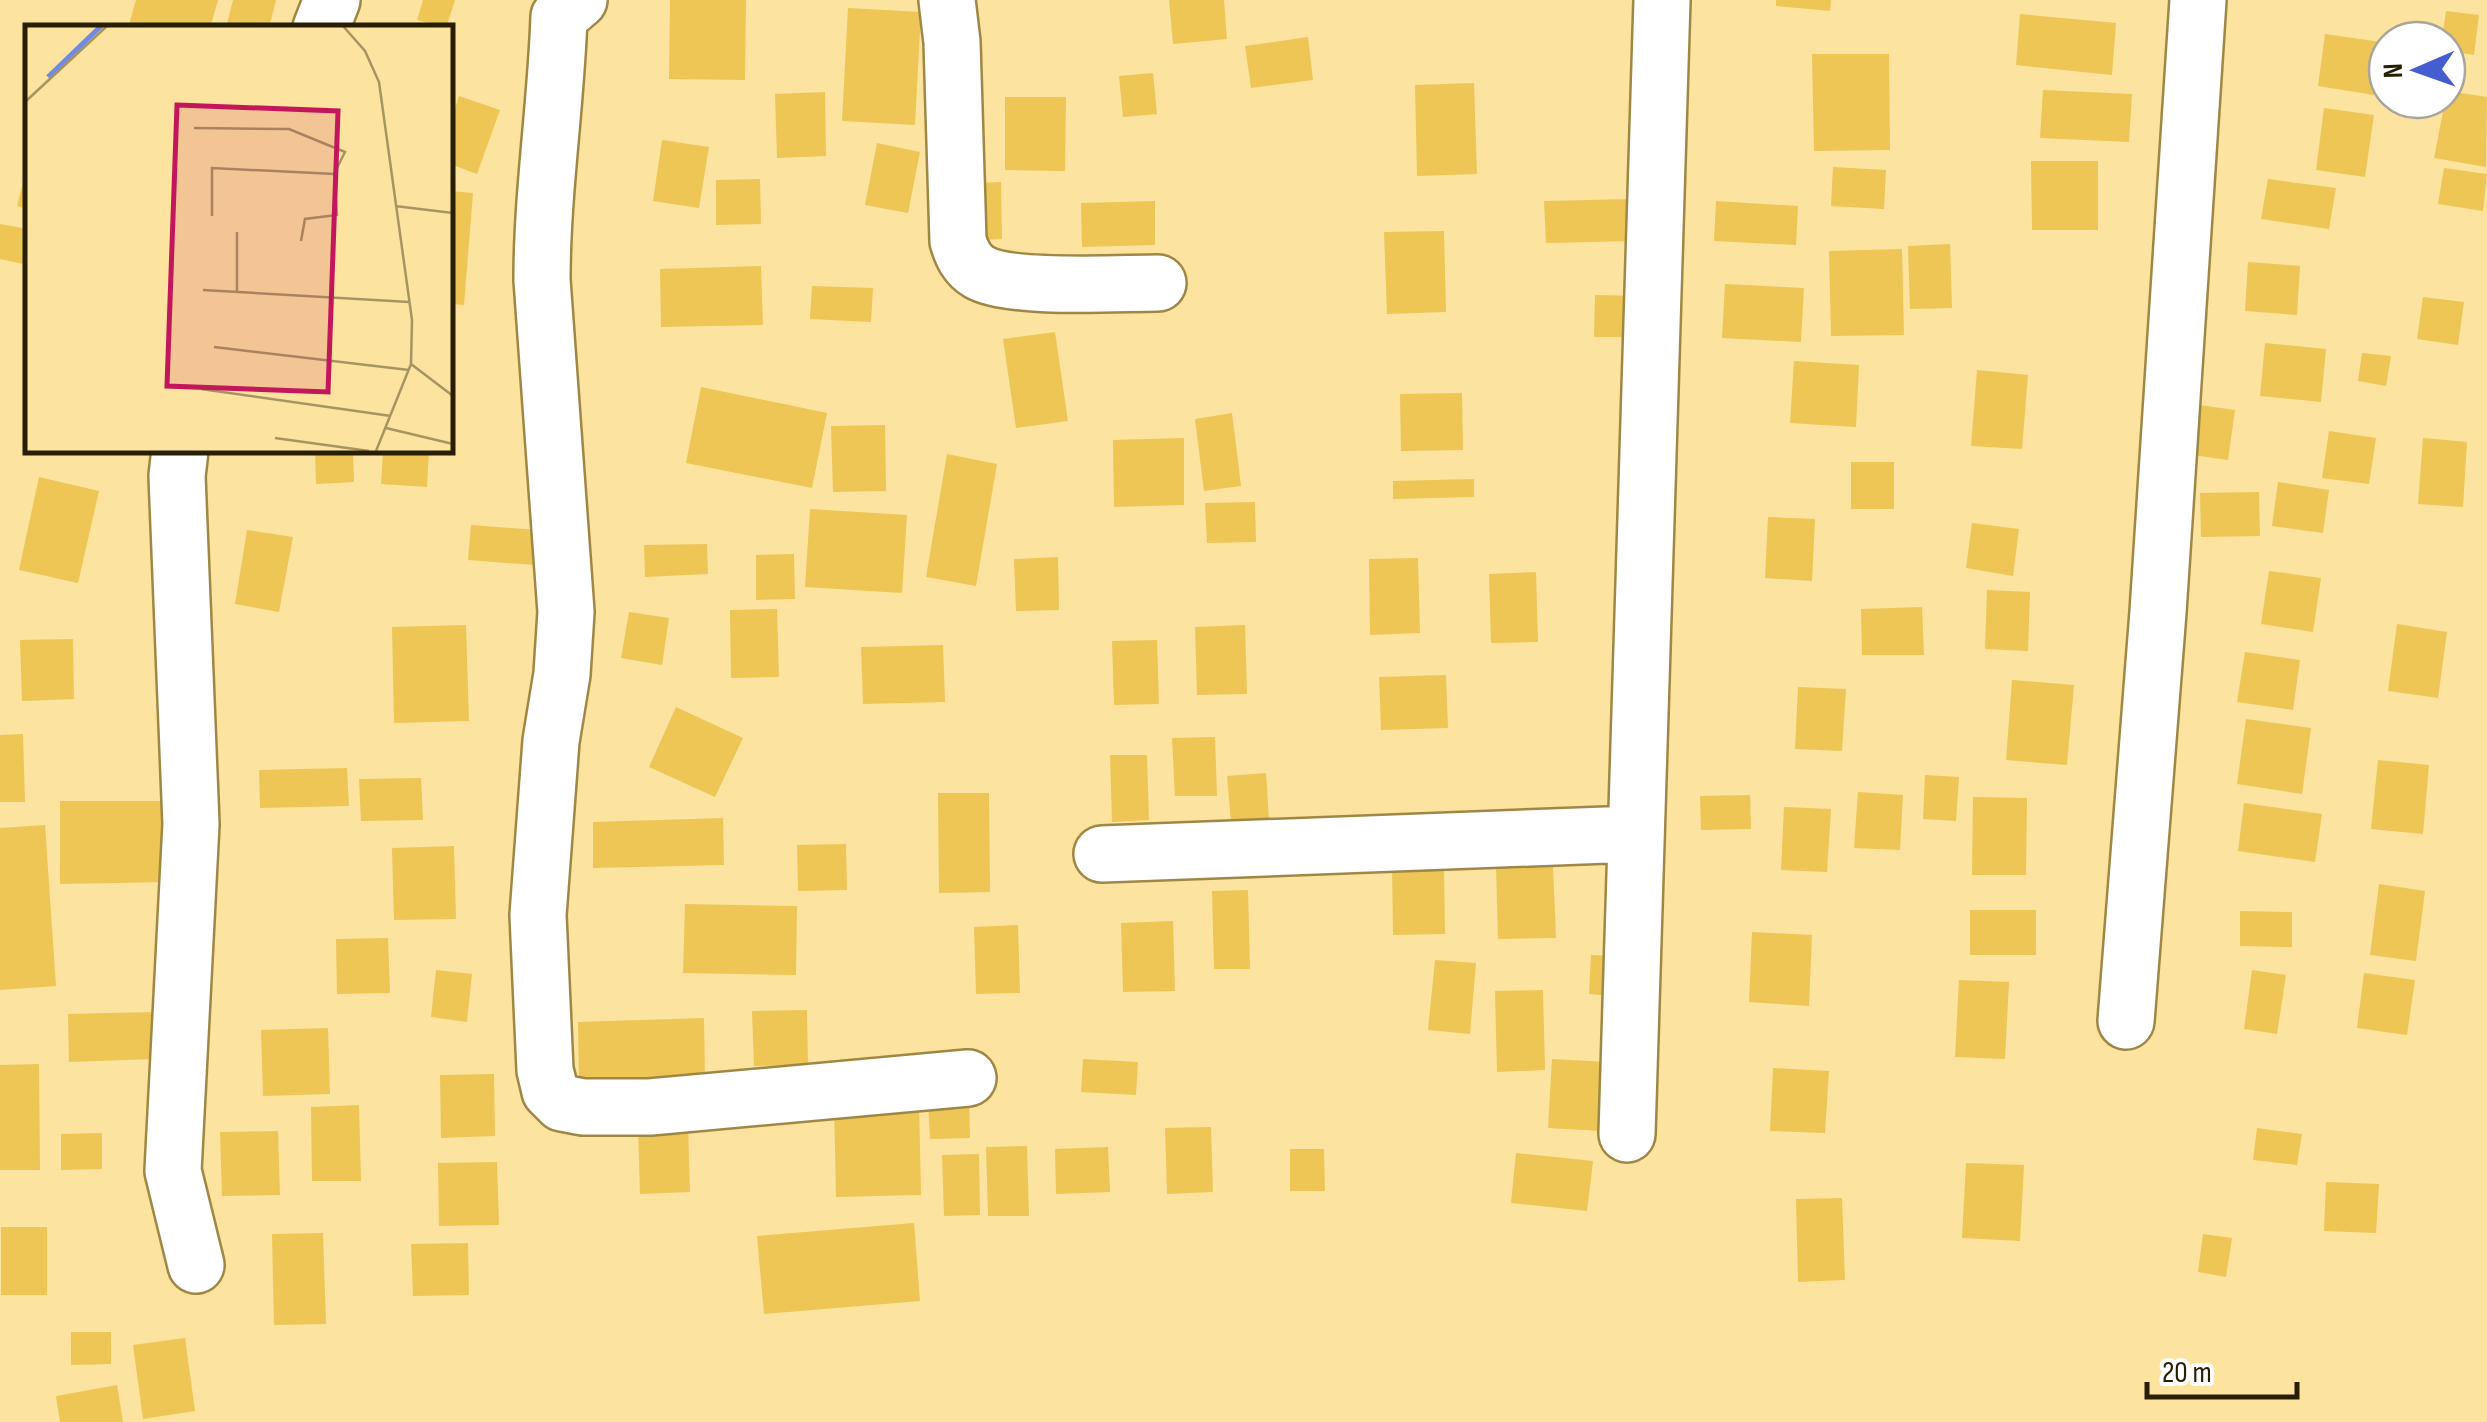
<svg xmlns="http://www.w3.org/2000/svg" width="2487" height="1422" font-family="'Sofia Sans Condensed',sans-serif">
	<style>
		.building { fill: #edc656 }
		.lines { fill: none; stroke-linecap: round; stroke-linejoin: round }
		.minor-casing { stroke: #9f8846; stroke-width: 60 }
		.minor { stroke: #fff; stroke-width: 55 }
		.inset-river { fill: none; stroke: #718be4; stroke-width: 5 }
		.inset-road { fill: none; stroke: #a79561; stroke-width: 2.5 }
		.view { fill: #c2185b; fill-opacity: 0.15; stroke: #c2185b; stroke-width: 5 }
		.inset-edge { fill: none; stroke: #281f03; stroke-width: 5 }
	</style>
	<rect width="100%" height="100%" fill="#fce39f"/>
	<!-- building -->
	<path class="building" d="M136,0H218L210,28H128Z
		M233,0H276L269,28H226Z
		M423,0H455L446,28L417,20Z
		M670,0H746L745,80L669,79Z
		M1169,0H1224L1227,39L1173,44Z
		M1776,0H1831L1830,11L1776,6Z
		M848,8L921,12L915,125L842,121Z
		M2446,11L2479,15L2474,55L2447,51V40H2442Z
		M2020,14L2116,23L2112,75L2016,65Z
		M2325,34L2381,42L2374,95L2318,86Z
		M1308,37L1313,80L1251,88L1245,46Z
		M1812,54H1889L1890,150L1814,151Z
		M1153,73L1157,114L1123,117L1119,76Z
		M1474,83L1477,174L1417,176L1415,85Z
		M2043,90L2132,94L2129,142L2040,138Z
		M2447,91L2487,97L2486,167L2434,158Z
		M825,92L826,156L777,158L775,94Z
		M459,96L500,110L477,174L450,164V123Z
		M1005,97H1066L1065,171L1005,170Z
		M2324,108L2374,115L2365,177L2316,170Z
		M662,140L709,147L699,208L653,201Z
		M877,143L920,152L908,213L865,205Z
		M2031,161H2098V230H2032Z
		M1833,167L1886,170L1884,209L1831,206Z
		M2444,168L2487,174L2483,211L2438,204Z
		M26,169H28V209L17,206Z
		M760,179L761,224L716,225V180Z
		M2268,179L2336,188L2329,229L2261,219Z
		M1001,182L1002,239L958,241L957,184Z
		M450,191L473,193L464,305L450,304Z
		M1634,199L1636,241L1546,243L1544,201Z
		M1155,201V245L1082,247L1081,203Z
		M1716,201L1798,206L1796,245L1714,241Z
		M0,224L28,229V265L0,259Z
		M1444,231L1446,312L1387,314L1384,232Z
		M1950,244L1952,308L1910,309L1908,246Z
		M1902,249L1904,335L1831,336L1829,251Z
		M2248,262L2300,266L2297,315L2245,311Z
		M761,266L763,325L661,327L660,269Z
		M1725,284L1804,288L1801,342L1722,338Z
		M812,286L873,288L871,322L810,319Z
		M1595,295L1643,296L1642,337H1594Z
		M2423,297L2464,302L2458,345L2417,339Z
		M1055,332L1068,421L1016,428L1003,339Z
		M2265,343L2326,349L2321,402L2260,396Z
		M2362,353L2391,356L2386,386L2358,381Z
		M1794,361L1859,365L1856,427L1790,423Z
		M1977,370L2028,375L2022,449L1971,446Z
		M701,387L827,413L812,488L686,463Z
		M1462,393L1463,450L1401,451L1400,394Z
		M2185,403L2235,410L2228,460L2178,453Z
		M1232,413L1241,486L1204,491L1195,419Z
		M885,425L886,491L833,492L831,426Z
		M2329,431L2376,438L2369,484L2322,478Z
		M1184,438V505L1114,507L1113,440Z
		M2423,438L2467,442L2463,507L2418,504Z
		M315,450H353L354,482L316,484Z
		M383,450H429L427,487L381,484Z
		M947,454L997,464L976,586L926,577Z
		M1851,462H1894V509H1851Z
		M39,477L99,491L78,583L19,570Z
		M1474,479V497L1393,499V481Z
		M2278,482L2329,490L2323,533L2272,526Z
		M2259,492L2260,536L2201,537L2200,493Z
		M1255,502L1256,542L1207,543L1205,503Z
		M810,509L907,515L902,593L805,587Z
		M1768,517L1815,519L1812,581L1765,578Z
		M1972,523L2019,529L2013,576L1966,568Z
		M471,525L538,530L535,565L468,560Z
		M247,530L293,537L279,612L235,604Z
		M707,544L708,574L645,577L644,545Z
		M794,554L795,599L756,600V555Z
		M1058,557L1059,610L1016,611L1014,559Z
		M1418,558L1420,633L1370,635L1369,559Z
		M2269,571L2321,578L2313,632L2261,624Z
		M1536,572L1538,642L1491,643L1489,574Z
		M1987,590L2030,592L2028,651L1985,649Z
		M1922,607L1924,655H1862L1861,609Z
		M777,609L779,677L731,678L730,610Z
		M629,612L669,618L662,665L621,658Z
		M2397,624L2447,632L2438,698L2388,691Z
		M466,625L469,721L394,723L392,627Z
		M1245,625L1247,694L1197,695L1195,627Z
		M73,639L74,699L22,701L20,640Z
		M1157,640L1159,704L1114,705L1112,641Z
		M943,645L945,702L863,704L861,647Z
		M2245,652L2300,660L2293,710L2237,702Z
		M1446,675L1448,728L1381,730L1379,677Z
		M2012,680L2074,685L2067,765L2006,760Z
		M1798,687L1846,689L1842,751L1795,749Z
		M676,707L743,738L715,797L649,767Z
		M2246,719L2311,728L2302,794L2237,784Z
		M23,734L25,802H0V735Z
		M1215,737L1217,796H1175L1172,738Z
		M1110,755H1147L1149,820L1112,822Z
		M2378,760L2429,765L2423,834L2371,829Z
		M347,768L349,806L260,808L259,770Z
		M1266,773L1269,819L1231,822L1227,776Z
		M1925,775L1959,777L1956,821L1923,819Z
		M421,778L423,820L361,821L359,779Z
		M1858,792L1903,795L1900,850L1854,848Z
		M938,793H989L990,892L939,893Z
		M1750,795L1751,829L1701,830L1700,796Z
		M1973,797L2027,798L2026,875H1972Z
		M60,801H167L168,882L60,884Z
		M2244,803L2322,814L2315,862L2238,851Z
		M1784,807L1831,809L1827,872L1781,870Z
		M723,818L724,865L593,868V822Z
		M45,825L56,986L0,990V828Z
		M846,844L847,890L798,891L797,845Z
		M454,846L456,919L394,920L392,848Z
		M1444,864L1445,934L1393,935L1392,865Z
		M1553,866L1556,938L1498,939L1496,867Z
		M2379,884L2425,891L2416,961L2370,955Z
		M1248,890L1250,969H1214L1212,891Z
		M685,904L797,906L796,975L683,973Z
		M1970,910H2036V955H1970Z
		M2240,911L2292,912V947L2240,946Z
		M1173,921L1175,991L1123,992L1121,923Z
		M1018,925L1020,993L976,994L974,927Z
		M1752,932L1812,935L1809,1006L1749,1002Z
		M388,938L390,993L337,994L336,939Z
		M1591,955L1615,956L1613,996L1589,994Z
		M1435,960L1476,963L1470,1034L1428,1030Z
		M436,970L472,974L467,1022L431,1017Z
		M2252,970L2286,975L2277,1034L2244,1029Z
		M2364,973L2415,980L2407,1035L2357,1028Z
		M1959,980L2009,982L2005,1059L1955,1057Z
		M1543,990L1545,1070L1497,1072L1495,991Z
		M807,1010L808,1065L754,1066L752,1011Z
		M154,1012L155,1059L69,1062L68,1014Z
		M704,1018L705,1081L579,1084L578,1022Z
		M328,1028L330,1094L263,1096L261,1030Z
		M1083,1059L1138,1062L1136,1095L1081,1092Z
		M1552,1059L1606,1062L1602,1131L1548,1128Z
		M39,1064L40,1170H0V1065Z
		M1773,1068L1829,1071L1825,1133L1770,1131Z
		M494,1074L495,1136L441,1138L440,1075Z
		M969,1099L970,1138L930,1139L928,1101Z
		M919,1102L921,1195L836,1197L834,1104Z
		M359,1105L361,1181H312L311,1107Z
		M688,1126L690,1192L640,1194L638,1128Z
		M1211,1127L1213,1192L1167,1194L1165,1128Z
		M2257,1128L2302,1134L2297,1165L2253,1160Z
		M278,1131L280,1195L222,1196L220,1132Z
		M102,1133V1169L61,1170V1134Z
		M1027,1146L1029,1216H988L986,1147Z
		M1108,1147L1110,1192L1056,1194L1055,1149Z
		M1290,1149H1324L1325,1191H1290Z
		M1516,1153L1593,1161L1587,1211L1511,1203Z
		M979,1154L980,1215L944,1216L942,1155Z
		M497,1162L499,1225L439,1226L438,1163Z
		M1966,1163L2024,1165L2020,1241L1962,1238Z
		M2326,1182L2379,1184L2376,1233L2324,1231Z
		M1842,1198L1845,1280L1798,1282L1796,1199Z
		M914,1223L920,1301L764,1314L757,1236Z
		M1,1227H47V1295H1Z
		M323,1233L326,1324L274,1325L272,1234Z
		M2203,1234L2232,1238L2226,1277L2198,1272Z
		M468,1243L469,1295L413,1296L411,1244Z
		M71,1332H111V1364L71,1365Z
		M185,1338L195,1411L143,1419L133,1345Z
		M117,1385L123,1422H60L56,1396Z"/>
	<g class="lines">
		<defs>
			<path id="minor" d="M579,0L559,17C556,105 542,192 542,280L566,612L562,674L551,741L538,915L545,1070L550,1091L562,1103L583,1107H650L968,1078
				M947,0L952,42L958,241C962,254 967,265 979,272C1010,290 1118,283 1158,283
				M321,28L332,0
				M180,450L177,476L191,824L173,1171L196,1265
				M1102,854L1634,834
				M2126,1021L2158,612L2198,0
				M1627,1134L1662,0"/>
		</defs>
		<!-- minor casing -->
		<use href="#minor" class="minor-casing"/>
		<!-- minor -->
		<use href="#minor" class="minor"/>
	</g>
	<!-- overview -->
	<g transform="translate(25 25)">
		<rect width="428" height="428" fill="#fce39f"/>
		<path class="inset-river" d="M23,52L76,1"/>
		<path class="inset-road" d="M318,1L340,26L354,57L387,295L386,339L351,426M0,77L82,1M169,103L264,104L320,127L309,149M370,181L428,188M187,191V143L309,149L312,190L280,194L276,216M212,207V267M178,265L384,277M189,322L384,345M386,339L428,371M176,364L366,391M361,403L428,419M250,413L344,426"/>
		<path class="view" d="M152,80L313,86L303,367L142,361Z"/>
		<rect width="428" height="428" class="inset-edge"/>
	</g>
	<!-- north arrow -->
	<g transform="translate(2417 70) rotate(268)"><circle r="48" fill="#ffffff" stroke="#a9a59a" stroke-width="2.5"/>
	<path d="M0-8L18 38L0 25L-18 38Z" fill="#455dd1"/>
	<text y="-15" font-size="28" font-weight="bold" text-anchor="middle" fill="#281f03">N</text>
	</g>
	<!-- scale -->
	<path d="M2147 1382v15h150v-15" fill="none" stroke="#281f03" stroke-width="5"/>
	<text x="2162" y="1382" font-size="30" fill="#281f03" stroke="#ffffff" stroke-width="8" paint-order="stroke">20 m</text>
</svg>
